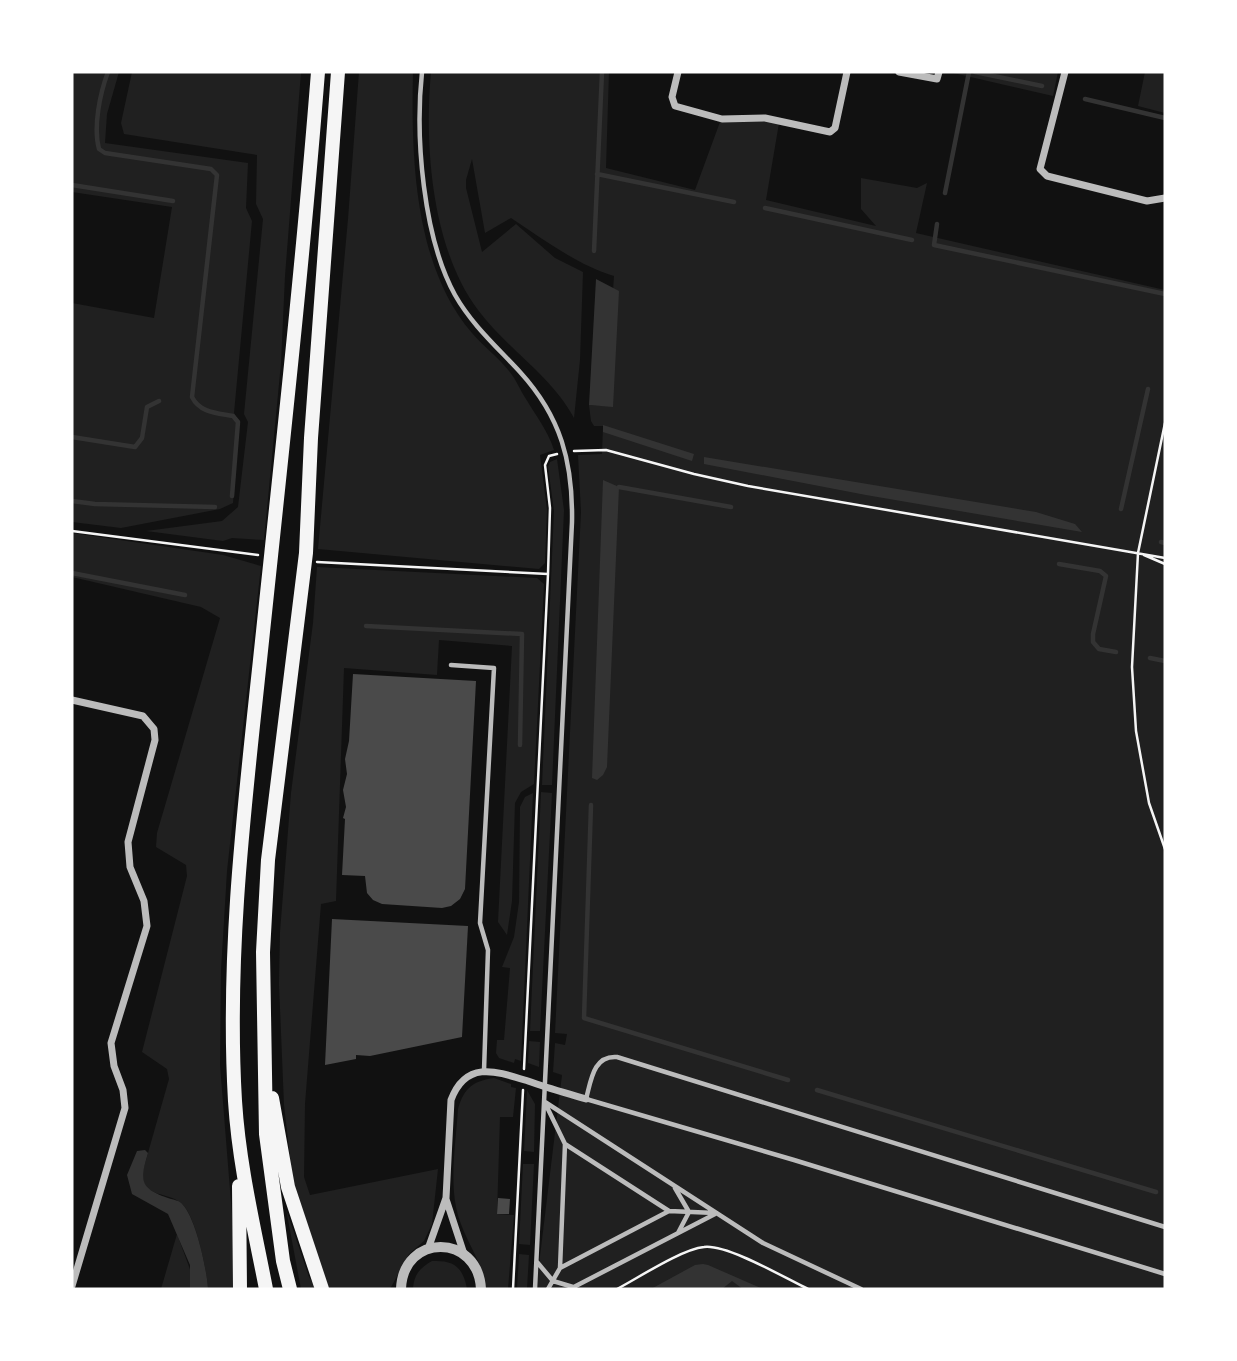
<svg xmlns="http://www.w3.org/2000/svg" width="1237" height="1361" font-family="Literata,serif">
	<style>
		.green { fill: #202020 }
		.water { fill: #333 }
		.lines { fill: none; stroke-linecap: round; stroke-linejoin: round }
		.stream { stroke: #333; stroke-width: 4.5 }
		.building { fill: #4a4a4a }
		.path { stroke: #f5f5f5; stroke-width: 2.5 }
		.service { stroke: #bcbcbc; stroke-width: 4.5 }
		.minor { stroke: #bcbcbc; stroke-width: 7 }
		.tertiary { stroke: #bcbcbc; stroke-width: 10 }
		.trunk { stroke: #f5f5f5; stroke-width: 14 }
	</style>
	<rect width="100%" height="100%" fill="#111"/>
	<!-- green -->
	<path class="green" d="M72,72H119L107,114L105,143L248,163L246,208L252,221L234,413L239,422L233,503L220,509L121,528L72,522V303L154,318L172,207L72,192Z
		M132,72H301L285,276L281,363L264,540L232,538L223,541L146,531L222,521L238,507L248,422L244,414L263,219L256,204L257,155L124,134L121,123Z
		M359,72H413C411,156 414,266 472,333C483,346 498,357 509,371C516,379 520,390 526,399C536,416 548,431 554,450L540,455L547,510L545,563L539,569L318,549L348,219Z
		M431,72H609L606,168L695,190L720,122L763,121L779,123L766,200L876,226L861,209V178L917,188L927,183L916,233L1165,290V1289H536L562,1075L553,1072L555,1043L565,1045L567,1034L555,1033L581,512L578,455L602,454L603,426H594L591,421L589,405L605,406L614,276C577,265 543,239 511,218L485,233L472,159L466,180V188L482,252L516,224L555,258L583,272L580,360L574,418C551,375 507,349 478,310C432,249 424,146 431,72Z
		M949,72H1058L1053,96Z
		M1145,72H1165V113L1138,106Z
		M557,459L564,510L552,785H542L554,511L548,467L550,462Z
		M72,533L223,555L261,566L227,871L221,970L220,1065L234,1240L236,1289H208C207,1271 196,1218 183,1205C169,1190 144,1200 142,1174L169,1079L167,1069L142,1052L187,876L186,865L156,847L157,833L220,618L201,607L72,577Z
		M317,567L537,578L544,584L534,784L521,792L515,803L512,901L507,935L498,922L512,646L439,640L437,675L344,668L336,901L321,904L305,1104L304,1177L310,1195L438,1169L432,1224L424,1241L409,1254L390,1289L329,1288L295,1201L284,1105L279,984L280,932L291,793L313,623Z
		M541,792L552,793L540,1031H530Z
		M533,793L521,1061L515,1059L514,1063L499,1058L496,1053L497,1040H504L510,968L502,967L514,937L519,902L520,807L525,797Z
		M529,1041L540,1042L539,1067L528,1063Z
		M494,1078L511,1084V1087L516,1088L513,1117H500L497,1214L514,1215L508,1289H486C483,1260 462,1238 456,1207C450,1176 456,1140 458,1109C464,1088 473,1081 494,1078Z
		M527,1090L535,1104L534,1152L524,1151Z
		M523,1164H534L530,1245L519,1244Z
		M286,1209L309,1277L317,1289H301Z
		M177,1234L191,1272L190,1289H161Z
		M519,1254L529,1255L527,1289H517Z
		M432,1261C454,1260 463,1267 467,1289H413C414,1274 420,1268 432,1261Z"/>
	<!-- water -->
	<path class="water" d="M596,279L619,291L613,407L589,405Z
		M603,425L694,454L692,461L603,432Z
		M704,457L1036,512L1075,524L1082,532L866,495L704,464Z
		M603,480L619,487L607,767L603,775L597,780L592,778Z
		M145,1150L148,1153C140,1180 139,1188 168,1198C174,1200 179,1200 183,1205C196,1219 207,1270 208,1289H190V1265L168,1214L132,1194L127,1175L137,1151Z
		M703,1264L708,1265L763,1289H743L732,1281L722,1289H651L695,1265Z"/>
	<g class="lines">
		<!-- stream -->
		<path class="stream" d="M108,72C100,93 93,127 99,149L105,153L211,169L217,175L192,397C200,413 217,413 233,416L238,422L232,496
			M975,72L1042,86
			M1085,99L1165,118
			M597,174L734,202
			M72,185L173,201
			M945,193L969,72
			M765,208L912,240
			M937,224L934,245L1165,294
			M594,251L602,72
			M72,437L135,447L142,438L147,407L159,401
			M619,487L731,507
			M72,501L95,504L215,507
			M1121,509L1148,389
			M1161,542L1165,543
			M1059,564L1100,571L1106,576L1093,634V642L1099,649L1116,652
			M72,573L185,595
			M366,626L522,634L520,745
			M1150,658L1165,661
			M591,805L584,1018L788,1080
			M817,1090L1156,1192"/>
	</g>
	<!-- building -->
	<path class="building" d="M353,674L476,681L465,889L460,899L451,906L442,908L382,904L373,900L367,893L365,876L342,875L345,819L343,818L346,807L343,790L347,774L345,759L349,741Z
		M332,919L468,926L462,1037L370,1056L356,1055V1059L325,1065Z
		M498,1198L510,1199L509,1214H497Z"/>
	<g class="lines">
		<!-- path -->
		<path class="path" d="M1165,423L1138,553L1132,667L1136,731L1149,803L1165,849
			M574,451L606,450L694,474L748,486L1165,558
			M72,531L258,555
			M1144,555L1165,564
			M317,562L548,574
			M524,1069L548,574L550,508L545,465L549,456L557,454
			M513,1289L523,1090
			M617,1289C638,1278 682,1249 704,1247C727,1244 785,1278 808,1289"/>
		<!-- service -->
		<path class="service" d="M422,72C415,137 423,237 455,295C472,325 497,347 520,372C561,417 573,462 572,522L535,1289
			M451,665L494,668L480,923L488,950L484,1071
			M545,1102L763,1243L861,1289
			M545,1103L565,1144L560,1268L548,1289
			M565,1144L669,1211L715,1213
			M675,1188L689,1212L678,1233
			M1165,1227L617,1057C593,1055 591,1081 586,1099L794,1160L1165,1274
			M537,1262L553,1281L573,1287
			M560,1268L669,1211
			M570,1289L715,1214"/>
		<!-- minor -->
		<path class="minor" d="M678,72L672,97L675,106L722,119L765,118L830,132L835,128L847,72
			M899,72L937,79L939,72
			M1065,72L1040,169L1047,176L1147,201L1165,198
			M72,700L143,716L154,729L155,740L128,842L130,867L144,901L147,926L111,1043L114,1066L123,1090L125,1108L72,1286
			M446,1199L464,1254
			M428,1249L446,1198L451,1100C466,1060 496,1071 528,1081C547,1088 566,1093 586,1099"/>
		<!-- tertiary -->
		<path class="tertiary" d="M401,1289C403,1233 478,1233 481,1289"/>
		<!-- trunk -->
		<path class="trunk" d="M272,1098L288,1187L322,1289
			M239,1186L240,1289
			M266,1289C254,1227 239,1165 235,1101C226,947 246,794 262,641C282,451 303,262 318,72
			M290,1289L283,1261L266,1134L263,952L268,860L306,553L311,438L338,72"/>
	</g>
	<!-- border -->
	<rect width="1237" height="1361" fill="none" stroke="#ffffff" stroke-width="147"/>
</svg>
